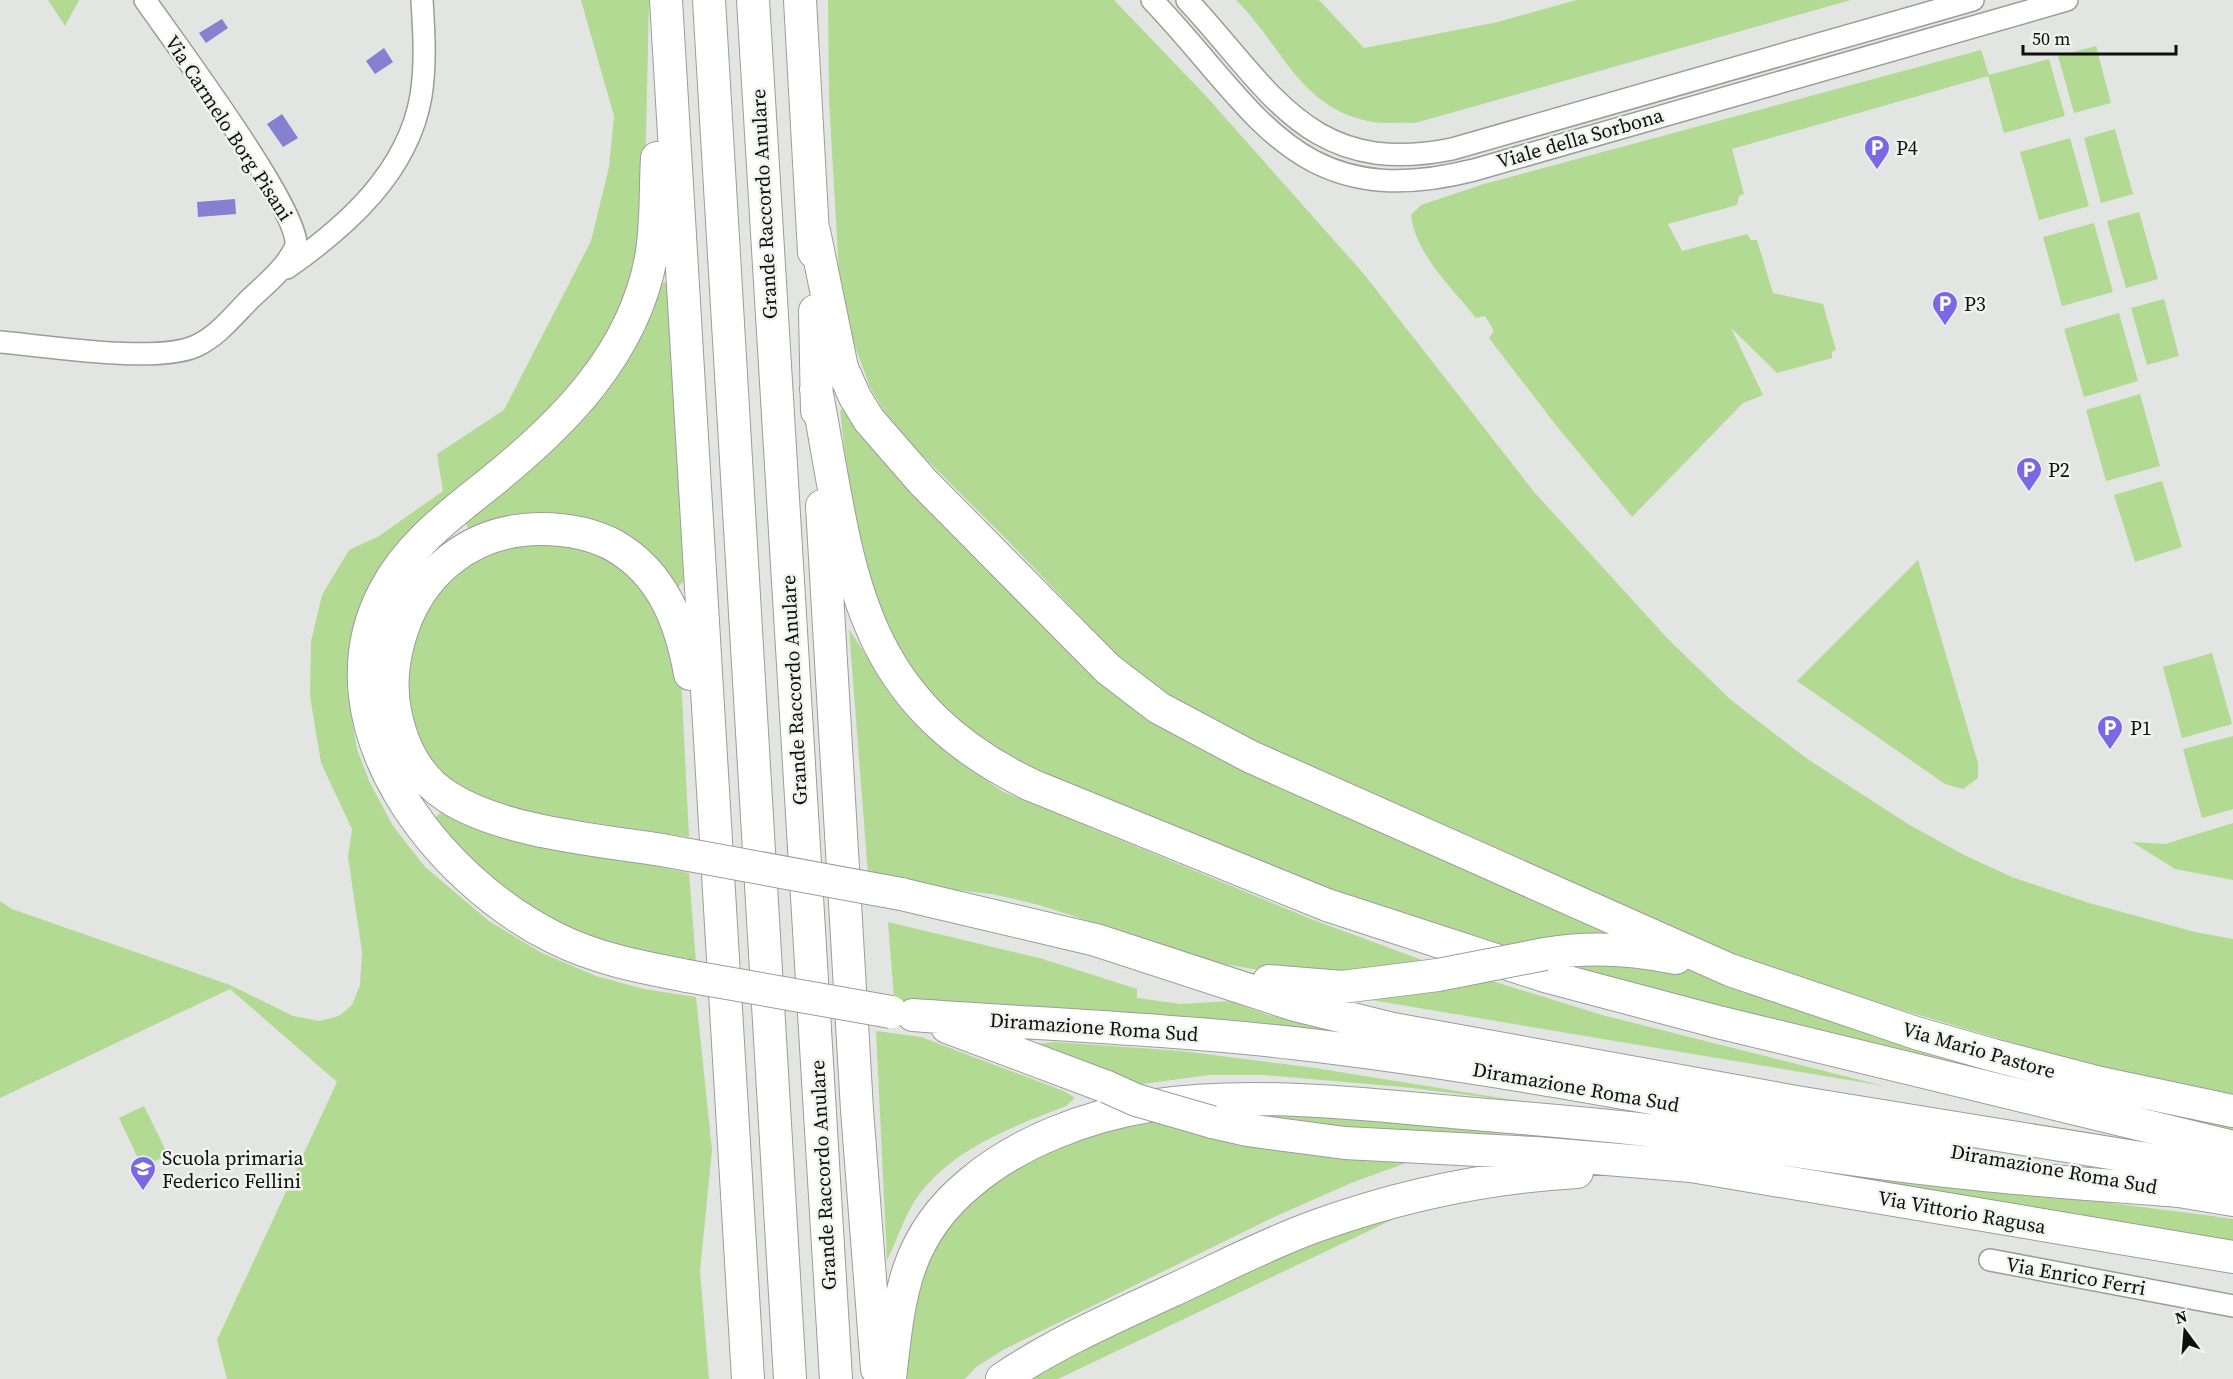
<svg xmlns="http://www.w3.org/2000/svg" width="2233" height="1379" font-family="'Source Serif 4',serif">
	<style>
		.green { fill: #b2da93 }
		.water { fill: #8580cf }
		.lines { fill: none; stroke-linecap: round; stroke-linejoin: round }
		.minor-casing { stroke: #9b9d9a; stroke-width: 24 }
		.highway-casing { stroke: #9b9d9a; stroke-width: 34 }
		.minor { stroke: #fff; stroke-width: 21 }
		.highway { stroke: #fff; stroke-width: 32 }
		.highway-bridge-casing { stroke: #9b9d9a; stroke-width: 34; stroke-linecap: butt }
		.highway-bridge { stroke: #fff; stroke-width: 32 }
		.labels { text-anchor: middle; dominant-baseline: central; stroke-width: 5; stroke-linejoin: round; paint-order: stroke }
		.street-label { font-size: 20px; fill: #0e0f0e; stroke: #f1f3f0 }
		.poi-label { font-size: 20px; fill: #0e0f0e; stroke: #f1f3f0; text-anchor: start }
	</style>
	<rect width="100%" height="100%" fill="#e3e5e2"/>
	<!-- green -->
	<path class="green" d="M48,0H79L65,26Z
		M581,0H649L645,182L638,260L607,339L573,394L375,577L352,630L347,689L357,749L369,781L393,826L425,867L489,921L542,953L596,976L644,989L696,997L712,1150L700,1271L709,1379H227L217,1340L337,1082L230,989L0,1098V901L12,909L230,985L293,1016L319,1021L339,1016L352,1005L360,985L362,952L348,857L352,829L321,763L310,696L311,642L322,595L349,550L379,536L443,491L437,454L504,410L591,241L609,167L614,116Z
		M828,0H1114L1206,96L1363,273L1535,493L1668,639L1731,700L1806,758L1908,824L1964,855L2012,877L2089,903L2195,932L2233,939V1095L2103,1069L1772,972L1248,746L1136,675L1010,543L907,440L884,411L870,387L841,309L829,100Z
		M1236,0H1319L1364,48L1498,22L1576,0H1851L1415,123C1401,122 1386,124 1373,122C1299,109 1283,46 1236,0Z
		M2096,46L2111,103L2074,113L2058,56Z
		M1981,50L1989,75L2049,59L2065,116L2004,133L1988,76L1732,149L1744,194L1739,196L1737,205L1668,224L1682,251L1747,234L1751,240H1757L1773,293L1823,304L1836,350L1832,352V358L1777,373L1731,328L1763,395L1743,403L1632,517L1555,424L1489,338L1494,331L1485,316L1476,318C1453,289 1415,254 1411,215L1421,205L1484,184Z
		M2115,129L2133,194L2101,203L2084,138Z
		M2070,138L2089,206L2039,220L2020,152Z
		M2139,212L2158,279L2126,288L2107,221Z
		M2094,223L2113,292L2062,306L2043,237Z
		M668,282L686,578L676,590C660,574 631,539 612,529C572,506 509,508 468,528L463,518L660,283Z
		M2164,299L2179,356L2147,365L2131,308Z
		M2119,313L2138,381L2084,397L2064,329Z
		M2140,394L2160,466L2106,481L2086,410Z
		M848,404L1102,679L1147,719L1189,743L1601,926L1608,931L1607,938L1508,946L1320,887L1039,776L942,712L889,643L853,525L840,411Z
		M2162,481L2182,547L2135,562L2114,495Z
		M554,535L634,572L680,656L689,837L562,818L512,808L462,792L432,769L404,710L408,629L468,554Z
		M1918,560L1978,763V778L1963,789L1945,784L1797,681Z
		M849,629L900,707L961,763L1002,791L1311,919L1433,964L1377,976L1264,971L1219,963L1039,905L992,894L935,888L868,875Z
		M2212,653L2232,724L2182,738L2163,667Z
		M2233,736V809L2202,818L2183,749Z
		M444,810L563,847L689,873L696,962L619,953L510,898L430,822Z
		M2233,823V880L2175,869L2132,842L2165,844Z
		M888,922L1043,959L1137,989V998L1181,1004L1230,1001L1268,1015L1365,1037L1259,1023L922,1004L894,999Z
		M1576,961L1687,969L2233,1125V1135L2177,1124L1556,965Z
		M1489,980L1602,1015L1884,1086L1371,1000Z
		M876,1031L921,1037L1064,1091L1075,1098L1066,1106C1015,1126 958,1146 922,1191C905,1211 899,1237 887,1260Z
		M1055,1042L1182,1051L1315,1068L1532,1103L1403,1087L1264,1075H1209L1127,1086L1035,1044Z
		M144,1106L168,1155L142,1167L119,1118Z
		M1265,1112L1497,1126L2205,1215L2233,1219V1243L1673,1148L1571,1136L1523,1133L1421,1136L1207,1113Z
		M1138,1118L1212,1139L1245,1145L1420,1158L1351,1183L1272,1218L1003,1350L976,1367L965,1379H904L909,1298L954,1211L1015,1163Z
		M1419,1207L1058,1379H1021L1254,1266Z"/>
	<!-- water -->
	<path class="water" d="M222,19L228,28L206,43L199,33Z
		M384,48L393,62L375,74L366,61Z
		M282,114L298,138L283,147L267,124Z
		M235,199L236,214L198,217L197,202Z"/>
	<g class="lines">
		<defs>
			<path id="minor" d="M1152,0C1258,111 1296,215 1474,170L2067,0
				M1187,0C1271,90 1309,178 1452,149L1973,0
				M287,268C347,226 408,172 421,96C426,64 424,32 422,0
				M0,342C47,346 157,364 196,346C218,336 234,315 251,298C267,283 287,267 296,246C300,210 172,39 145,0
				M1990,1260L2233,1306"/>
			<path id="highway" d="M666,0L748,1379
				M709,0L790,1379
				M753,0L836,1379
				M800,0L814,252
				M657,158C655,192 657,225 651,258C633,354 564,423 491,482C451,514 408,545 384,592C314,726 439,881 555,938C597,959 641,967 687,976
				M814,231L842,368L855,397L869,420L923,482L1108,669L1159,708L1251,757L1730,970L1916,1033L1993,1055L2100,1083L2233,1111
				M815,311L817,411
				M816,389C850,565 850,697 1031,785L1327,905L1545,976L1718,1022L2233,1147
				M822,506L857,1110L877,1369
				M662,850C598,840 502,832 448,797C419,779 403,748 396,716C390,690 392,665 399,640C417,573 471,529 541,529C566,529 593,534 615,546C663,574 681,623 690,674
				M901,894L1096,940L1295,1005L1393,1029L1796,1102L2233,1173
				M1545,954C1589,946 1632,949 1676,958
				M1269,981L1342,987L1438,975
				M913,1015C1040,1024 1167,1029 1293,1043C1511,1068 1727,1113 1943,1150
				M947,1027L1107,1087
				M1212,1122L1247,1130L1345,1143L1535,1153L1691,1166L2233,1257
				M2161,1188L2233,1200
				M890,1379C899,1299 903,1238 970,1183C1018,1142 1087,1116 1149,1106C1257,1090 1368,1105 1476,1114C1544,1120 1612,1125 1680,1134C1769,1146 1858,1162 1947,1171C2024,1180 2102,1185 2180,1191
				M1002,1379C1055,1343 1113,1318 1171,1291C1219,1269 1266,1244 1316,1226C1399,1196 1488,1177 1577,1172"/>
		</defs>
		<!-- minor casing -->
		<use href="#minor" class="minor-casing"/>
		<!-- highway casing -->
		<use href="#highway" class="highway-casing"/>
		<!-- minor -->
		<use href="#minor" class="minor"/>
		<!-- highway -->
		<use href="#highway" class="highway"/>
		<defs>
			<path id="highway-bridge" d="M662,850L901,894
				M1438,975L1545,954
				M687,976L891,1012
				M1107,1087L1136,1100L1212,1122"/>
		</defs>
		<!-- highway-bridge casing -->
		<use href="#highway-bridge" class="highway-bridge-casing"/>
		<!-- highway-bridge -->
		<use href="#highway-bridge" class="highway-bridge"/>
	</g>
	<!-- icons -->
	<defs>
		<symbol id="parking-pin" viewBox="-11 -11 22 30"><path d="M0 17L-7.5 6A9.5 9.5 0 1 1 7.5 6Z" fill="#7969e4" stroke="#f1f3f0"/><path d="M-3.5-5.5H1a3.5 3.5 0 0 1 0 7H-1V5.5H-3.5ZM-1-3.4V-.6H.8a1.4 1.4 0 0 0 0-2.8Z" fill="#fff"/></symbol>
		<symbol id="school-pin" viewBox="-11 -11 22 30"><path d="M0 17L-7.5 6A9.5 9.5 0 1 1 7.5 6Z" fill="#7969e4" stroke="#f1f3f0"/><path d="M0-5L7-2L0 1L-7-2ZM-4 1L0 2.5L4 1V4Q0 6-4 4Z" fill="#fff"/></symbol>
	</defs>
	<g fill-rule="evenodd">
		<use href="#parking-pin" x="1862" y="133" width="30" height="40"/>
		<use href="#parking-pin" x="1930" y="289" width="30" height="40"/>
		<use href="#parking-pin" x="2014" y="455" width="30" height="40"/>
		<use href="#parking-pin" x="2095" y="713" width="30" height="40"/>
		<use href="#school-pin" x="128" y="1154" width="30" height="40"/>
	</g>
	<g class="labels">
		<!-- street labels -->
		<g class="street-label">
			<text transform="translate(229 128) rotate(57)">Via Carmelo Borg Pisani</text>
			<text transform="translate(1580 138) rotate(-16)">Viale della Sorbona</text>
			<text transform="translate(764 204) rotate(-93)">Grande Raccordo Anulare</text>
			<text transform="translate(794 690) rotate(-93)">Grande Raccordo Anulare</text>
			<text transform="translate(1094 1027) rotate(4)">Diramazione Roma Sud</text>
			<text transform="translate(1979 1050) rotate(16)">Via Mario Pastore</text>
			<text transform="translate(1576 1087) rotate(10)">Diramazione Roma Sud</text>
			<text transform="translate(2054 1169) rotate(10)">Diramazione Roma Sud</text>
			<text transform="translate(823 1175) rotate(-93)">Grande Raccordo Anulare</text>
			<text transform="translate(1962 1212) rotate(10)">Via Vittorio Ragusa</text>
			<text transform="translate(2076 1276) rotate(10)">Via Enrico Ferri</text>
		</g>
		<!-- poi labels -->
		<g class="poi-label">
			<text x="1896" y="148">P4</text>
			<text x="1964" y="304">P3</text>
			<text x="2048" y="470">P2</text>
			<text x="2130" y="728">P1</text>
			<text x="162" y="1158">Scuola primaria<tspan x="162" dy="23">Federico Fellini</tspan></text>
		</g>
	</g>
	<!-- north arrow -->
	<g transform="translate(2185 1331) rotate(344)" stroke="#f1f3f0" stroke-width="4.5" paint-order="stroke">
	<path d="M0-4.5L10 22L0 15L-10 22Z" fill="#0e0f0e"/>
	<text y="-9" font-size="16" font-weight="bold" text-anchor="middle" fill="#0e0f0e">N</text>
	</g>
	<!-- scale -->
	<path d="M2023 45v9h153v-9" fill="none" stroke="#0e0f0e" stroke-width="3"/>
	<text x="2032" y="45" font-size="18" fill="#0e0f0e" stroke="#f1f3f0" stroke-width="4.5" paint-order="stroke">50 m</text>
</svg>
